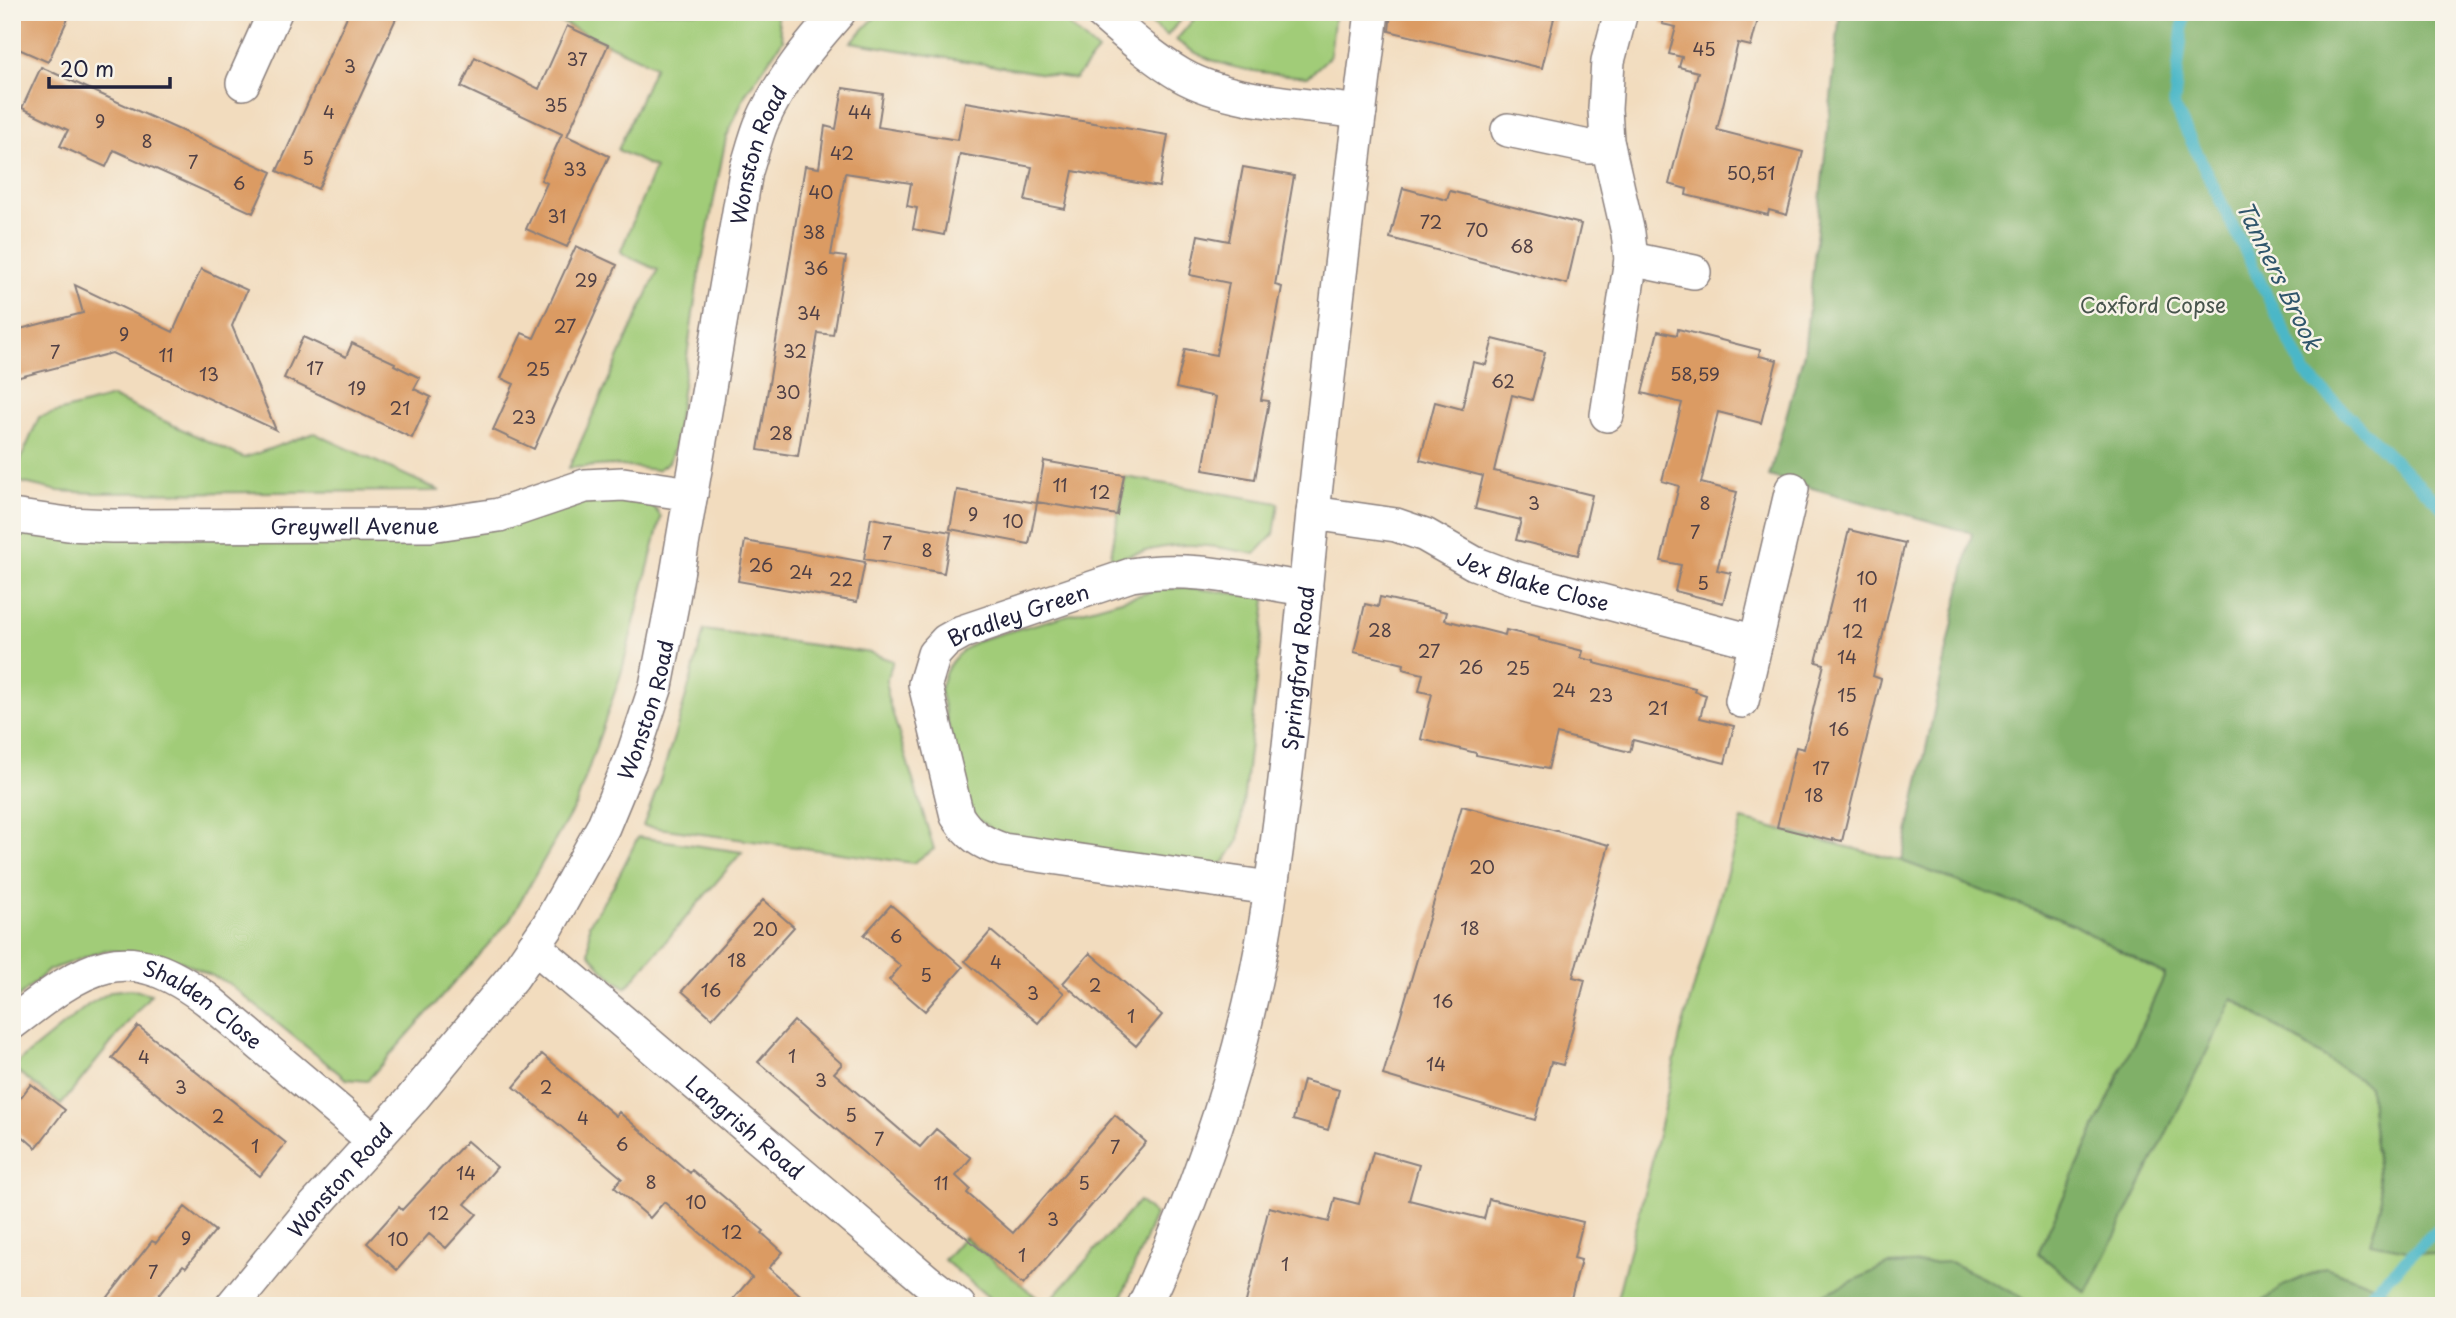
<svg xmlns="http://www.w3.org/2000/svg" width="2456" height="1318" font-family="'Playpen Sans',sans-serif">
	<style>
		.green { fill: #a1cc78; stroke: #62775a; stroke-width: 2 }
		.forest { fill: #80b068; stroke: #516952; stroke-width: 2 }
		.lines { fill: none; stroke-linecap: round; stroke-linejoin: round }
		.stream { stroke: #4bb7c7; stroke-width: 12 }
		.building { fill: #db9b63 }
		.street-casing { stroke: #8a7f7c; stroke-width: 36 }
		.street { stroke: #fff; stroke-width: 33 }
		.labels { text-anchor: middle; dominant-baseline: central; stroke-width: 5; stroke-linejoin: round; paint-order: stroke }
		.number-label { font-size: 18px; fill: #504045 }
		.street-label { font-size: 21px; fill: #22223b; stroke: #f7f3e8 }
		.park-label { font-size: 21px; fill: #48554d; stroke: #f7f3e8 }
		.water-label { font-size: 23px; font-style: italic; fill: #30566c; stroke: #f7f3e8 }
	</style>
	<rect width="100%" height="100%" fill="#f7f3e8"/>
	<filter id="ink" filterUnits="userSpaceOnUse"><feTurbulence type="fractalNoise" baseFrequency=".0143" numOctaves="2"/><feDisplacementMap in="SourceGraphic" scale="14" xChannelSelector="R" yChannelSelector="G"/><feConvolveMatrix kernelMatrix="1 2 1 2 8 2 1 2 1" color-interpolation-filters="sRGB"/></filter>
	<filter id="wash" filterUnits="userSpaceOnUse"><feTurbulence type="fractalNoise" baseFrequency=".00686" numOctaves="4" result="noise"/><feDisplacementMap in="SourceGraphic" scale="28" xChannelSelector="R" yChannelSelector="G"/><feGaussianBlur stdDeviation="1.57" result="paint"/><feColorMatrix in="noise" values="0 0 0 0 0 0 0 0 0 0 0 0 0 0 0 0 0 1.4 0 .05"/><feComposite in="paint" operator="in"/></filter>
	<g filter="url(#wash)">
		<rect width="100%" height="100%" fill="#f2dcbe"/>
		<!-- green -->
		<path class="green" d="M539,12H775L783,40L746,93L726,138L697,286L674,448L669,462L657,470L612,465L569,468L658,270L620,253L655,168L618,150L655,66Z
			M880,12H1054L1098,51L1075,79L851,42Z
			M1137,12H1187L1167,36Z
			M1200,12H1335L1330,56L1308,77C1262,73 1214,70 1176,40Z
			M112,397L244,458L314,433L440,491L95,493L58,491L12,480L39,417Z
			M1125,477L1279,503L1274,534L1255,554C1234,550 1212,545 1190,545C1163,545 1136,553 1110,560Z
			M603,495L649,500L661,517L621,674L577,802L509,921L367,1081L346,1079L228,983L178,960L105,950L49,970L12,1003V531L35,536L439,539Z
			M1185,587L1262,597L1266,599L1239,840L1225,861L1217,867L1006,840L975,817L964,795L940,690C946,663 956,653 979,640L1157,590Z
			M704,630L871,653L893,661L887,679V695L934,849L913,863L643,826C669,760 686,698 704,630Z
			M1742,820L1902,861L2072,924L2165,975L2038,1253L2086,1293L2232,999L2369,1086L2381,1205L2371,1242L2444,1257V1306H1615L1651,1166L1681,1032Z
			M638,837L742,852L626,988L604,971L589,953V924L613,887Z
			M130,989L151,994L61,1105L12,1067L88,1005L112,991Z
			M1139,1201L1155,1215L1118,1306H999L944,1260L964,1237L1046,1305Z"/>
		<!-- forest -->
		<path class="forest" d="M1840,12H2444V1257L2370,1243L2381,1205L2369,1086L2233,999L2087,1293L2038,1253L2165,975L2072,924L1902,861L1972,533L1769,476L1804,353Z
			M1950,1262L2018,1295L2031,1306H1799L1887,1265Z
			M2326,1267L2427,1306H2256L2283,1286Z"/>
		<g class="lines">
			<!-- stream -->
			<path class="stream" d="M2184,12L2174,106L2305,373L2444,509
				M2358,1306L2444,1223"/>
		</g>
		<g id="blocks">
			<!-- building -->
			<path class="building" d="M21,12H71L48,62L12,46V32Z
				M349,12H399L318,189L277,171Z
				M1391,12H1529L1554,18L1542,68L1389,31Z
				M1664,12H1760L1751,46L1738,43L1717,130L1803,152L1787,215L1769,210L1768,215L1686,195L1687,189L1669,184L1698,72L1679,67L1682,57L1669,54L1676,27L1662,24Z
				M567,26L608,45L567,136L609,156L567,247L526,229L547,183L541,180L562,134L461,87L475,57L539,89Z
				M41,67L272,172L253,213L114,150L106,167L60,146L68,130L22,108Z
				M843,88L883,94L878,127L958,140L965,102L1168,135L1159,187L1073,171L1065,209L1025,201L1032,167L960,154L944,235L913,229L917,208L907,206L911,183L845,173L831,255L846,257L833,335L818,333L798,456L758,450L805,166L819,168L825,126L836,129Z
				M1243,167L1294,176L1275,285L1282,287L1261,400L1269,401L1255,479L1203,470L1216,397L1176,388L1185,349L1216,355L1229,283L1190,275L1198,235L1229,241Z
				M1403,188L1447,200L1450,191L1581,224L1567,284L1390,238Z
				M576,246L617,265L534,449L493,430L514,384L501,378L522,333L534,338Z
				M201,269L247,290L232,326L276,430L112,353L12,379V331L83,313L75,285L173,332Z
				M1678,329L1760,350L1759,356L1777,360L1761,423L1718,412L1701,483L1737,492L1717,570L1731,573L1723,603L1675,591L1681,565L1661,561L1679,486L1662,481L1682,403L1642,393L1658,331L1677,335Z
				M303,337L346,357L352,343L395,363L394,365L420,378L414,389L431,397L412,438L284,378Z
				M1493,339L1545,352L1532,400L1512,395L1494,471L1592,495L1578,555L1516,540L1521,520L1475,509L1483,476L1420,460L1435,402L1462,409L1473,362L1486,365Z
				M1044,461L1124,475L1117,515L1037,502Z
				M957,490L1037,503L1029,544L950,529Z
				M871,518L951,532L944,573L864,559Z
				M1849,530L1905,543L1873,676L1881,679L1842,841L1833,839V841L1777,827L1796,747L1804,749L1814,706L1824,664L1816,662Z
				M745,541L865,562L857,602L738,581Z
				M1380,597L1447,612L1445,620L1505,635L1506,630L1539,638V640L1583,651L1581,658L1594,661V663L1695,688L1694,691L1706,695L1700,718L1734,726L1725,763L1633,740L1630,752L1557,734L1548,769L1476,755V753L1421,739L1432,694L1419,691L1423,674L1403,669L1404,664L1354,652L1365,604L1378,607Z
				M1462,806L1609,845L1573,977L1585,980L1563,1065L1551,1062L1535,1120L1383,1075Z
				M763,900L794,927L712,1018L682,991Z
				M891,905L963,967L925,1011L889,980L901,966L864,935Z
				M991,931L1064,993L1038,1023L965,961Z
				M1090,953L1162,1015L1136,1046L1063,983Z
				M794,1021L842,1064L834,1073L920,1147L936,1129L971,1158L956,1176L970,1189L967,1193L1013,1233L1115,1115L1146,1142L1023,1285L961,1233L943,1221L758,1062Z
				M138,1026L286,1143L260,1176L112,1058Z
				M542,1054L616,1116L619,1112L690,1173L692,1170L764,1231L762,1233L783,1252L769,1268L813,1306H727L752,1277L664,1202L650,1218L614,1187L622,1178L514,1087Z
				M1303,1080L1339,1090L1328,1130L1293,1120Z
				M31,1084L65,1110L36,1148L12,1127V1109Z
				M467,1141L497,1167L465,1204L477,1214L446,1248L429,1234L397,1270L367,1243L399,1207L402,1210Z
				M1373,1152L1419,1165L1409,1200L1484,1219L1489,1199L1583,1222L1574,1258L1581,1260L1569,1306H1245L1269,1207L1329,1222L1335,1198L1359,1204Z
				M185,1207L215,1231L186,1267L183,1265L150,1306H101L152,1241L156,1243Z"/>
		</g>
	</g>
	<g filter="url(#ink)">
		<use href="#blocks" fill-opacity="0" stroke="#8a7f7c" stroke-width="2"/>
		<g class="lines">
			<defs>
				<g id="street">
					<path d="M1100,12C1126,34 1152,58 1181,75C1230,103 1304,104 1360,112"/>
					<path d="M243,83L275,12"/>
					<path d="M1508,130L1589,147L1608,146"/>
					<path d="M1631,259L1694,272"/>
					<path d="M1607,415L1631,259L1628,233L1607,141L1605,109L1608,61L1621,12"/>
					<path id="s1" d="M1313,513L1396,525L1425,535L1474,563L1511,577L1756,642"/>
					<path id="s2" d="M12,516L68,524L112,526L430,525L499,515L585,486L623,484L691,494"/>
					<path d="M1742,701L1792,489"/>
					<path id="s3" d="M1270,888L1003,850C982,843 969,835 957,816L925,684L934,654L946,641L962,632L1131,575C1189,565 1247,580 1306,589"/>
					<path id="s4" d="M534,946L927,1281L959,1306"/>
					<path id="s5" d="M12,1023C86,966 125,936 209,1001L374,1141"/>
					<path id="s6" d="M232,1306L311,1210L411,1100L513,977L548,926L603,827L634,752L656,686L672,604L746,171C751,156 755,139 761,124C779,82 809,46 839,12"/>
					<path id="s7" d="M1144,1306C1201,1185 1245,1053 1266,921C1287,786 1299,649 1313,513C1331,346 1351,179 1372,12"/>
				</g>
			</defs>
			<!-- street casing -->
			<use href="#street" class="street-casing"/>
			<!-- street -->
			<use href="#street" class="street"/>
		</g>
	</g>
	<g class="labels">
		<!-- number labels -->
		<g class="number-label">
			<text x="1704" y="48">45</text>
			<text x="577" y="58">37</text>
			<text x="350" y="65">3</text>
			<text x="556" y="104">35</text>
			<text x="329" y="111">4</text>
			<text x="860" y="111">44</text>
			<text x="100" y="120">9</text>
			<text x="147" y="140">8</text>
			<text x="842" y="152">42</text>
			<text x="308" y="157">5</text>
			<text x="193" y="161">7</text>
			<text x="575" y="168">33</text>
			<text x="1751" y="172">50,51</text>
			<text x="239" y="182">6</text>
			<text x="821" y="191">40</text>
			<text x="557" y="215">31</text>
			<text x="1431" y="221">72</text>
			<text x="1477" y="229">70</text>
			<text x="814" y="231">38</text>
			<text x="1522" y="245">68</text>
			<text x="816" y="267">36</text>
			<text x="586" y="279">29</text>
			<text x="809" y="312">34</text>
			<text x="565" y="325">27</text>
			<text x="124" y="333">9</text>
			<text x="795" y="350">32</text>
			<text x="55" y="351">7</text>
			<text x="166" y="354">11</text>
			<text x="315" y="367">17</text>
			<text x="538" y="368">25</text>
			<text x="209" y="373">13</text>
			<text x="1695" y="373">58,59</text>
			<text x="1503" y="380">62</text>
			<text x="357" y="387">19</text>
			<text x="788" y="391">30</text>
			<text x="400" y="407">21</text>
			<text x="524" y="416">23</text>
			<text x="781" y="432">28</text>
			<text x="1060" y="484">11</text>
			<text x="1100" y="491">12</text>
			<text x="1534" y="502">3</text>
			<text x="1705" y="502">8</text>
			<text x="973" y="513">9</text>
			<text x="1013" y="520">10</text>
			<text x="1695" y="531">7</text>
			<text x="887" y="542">7</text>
			<text x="927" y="549">8</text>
			<text x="761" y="564">26</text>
			<text x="801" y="571">24</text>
			<text x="1867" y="577">10</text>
			<text x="841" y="578">22</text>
			<text x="1703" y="582">5</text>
			<text x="1860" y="604">11</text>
			<text x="1380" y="629">28</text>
			<text x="1853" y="630">12</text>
			<text x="1429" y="650">27</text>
			<text x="1847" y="656">14</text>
			<text x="1471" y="666">26</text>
			<text x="1518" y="667">25</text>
			<text x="1564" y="689">24</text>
			<text x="1601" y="694">23</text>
			<text x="1847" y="694">15</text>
			<text x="1658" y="707">21</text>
			<text x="1839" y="728">16</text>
			<text x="1821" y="767">17</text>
			<text x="1814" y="794">18</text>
			<text x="1482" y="866">20</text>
			<text x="1470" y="927">18</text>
			<text x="765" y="928">20</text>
			<text x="896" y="935">6</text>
			<text x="737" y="959">18</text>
			<text x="996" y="961">4</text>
			<text x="926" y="974">5</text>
			<text x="1095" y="984">2</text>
			<text x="711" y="989">16</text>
			<text x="1033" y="992">3</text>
			<text x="1443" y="1000">16</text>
			<text x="1131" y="1015">1</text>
			<text x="792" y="1055">1</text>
			<text x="144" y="1056">4</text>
			<text x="1436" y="1063">14</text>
			<text x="821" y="1079">3</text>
			<text x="181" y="1086">3</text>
			<text x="546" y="1086">2</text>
			<text x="851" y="1114">5</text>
			<text x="218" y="1115">2</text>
			<text x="583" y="1117">4</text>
			<text x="879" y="1138">7</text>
			<text x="622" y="1143">6</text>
			<text x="255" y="1145">1</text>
			<text x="1115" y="1146">7</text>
			<text x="466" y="1172">14</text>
			<text x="651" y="1181">8</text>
			<text x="941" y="1182">11</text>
			<text x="1084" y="1182">5</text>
			<text x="696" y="1201">10</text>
			<text x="439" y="1212">12</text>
			<text x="1053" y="1218">3</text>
			<text x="732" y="1231">12</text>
			<text x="186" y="1237">9</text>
			<text x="398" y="1238">10</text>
			<text x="1022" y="1254">1</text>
			<text x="1285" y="1263">1</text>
			<text x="153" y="1271">7</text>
		</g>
		<!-- street labels -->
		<g class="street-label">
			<text stroke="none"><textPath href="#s6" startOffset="1300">Wonston Road</textPath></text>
			<text stroke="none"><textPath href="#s2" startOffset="343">Greywell Avenue</textPath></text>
			<text stroke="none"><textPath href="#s1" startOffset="233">Jex Blake Close</textPath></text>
			<text stroke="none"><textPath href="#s3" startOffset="590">Bradley Green</textPath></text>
			<text stroke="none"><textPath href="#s7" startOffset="660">Springford Road</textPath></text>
			<text stroke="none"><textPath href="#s6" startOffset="733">Wonston Road</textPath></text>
			<text stroke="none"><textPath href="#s5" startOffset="219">Shalden Close</textPath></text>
			<text stroke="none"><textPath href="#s4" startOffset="278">Langrish Road</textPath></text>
			<text stroke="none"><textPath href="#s6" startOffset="166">Wonston Road</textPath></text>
		</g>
		<!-- park labels -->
		<g class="park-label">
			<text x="2153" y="304">Coxford Copse</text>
		</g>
		<!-- water labels -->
		<g class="water-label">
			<text transform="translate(2280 275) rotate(64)">Tanners Brook</text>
		</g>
	</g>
	<!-- margin -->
	<rect width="2456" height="1318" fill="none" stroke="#f7f3e8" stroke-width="42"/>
	<!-- scale -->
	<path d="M49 77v10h121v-10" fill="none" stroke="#22223b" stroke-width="3.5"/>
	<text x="60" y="77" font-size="21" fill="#22223b" stroke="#f7f3e8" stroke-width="5" paint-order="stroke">20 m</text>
</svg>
